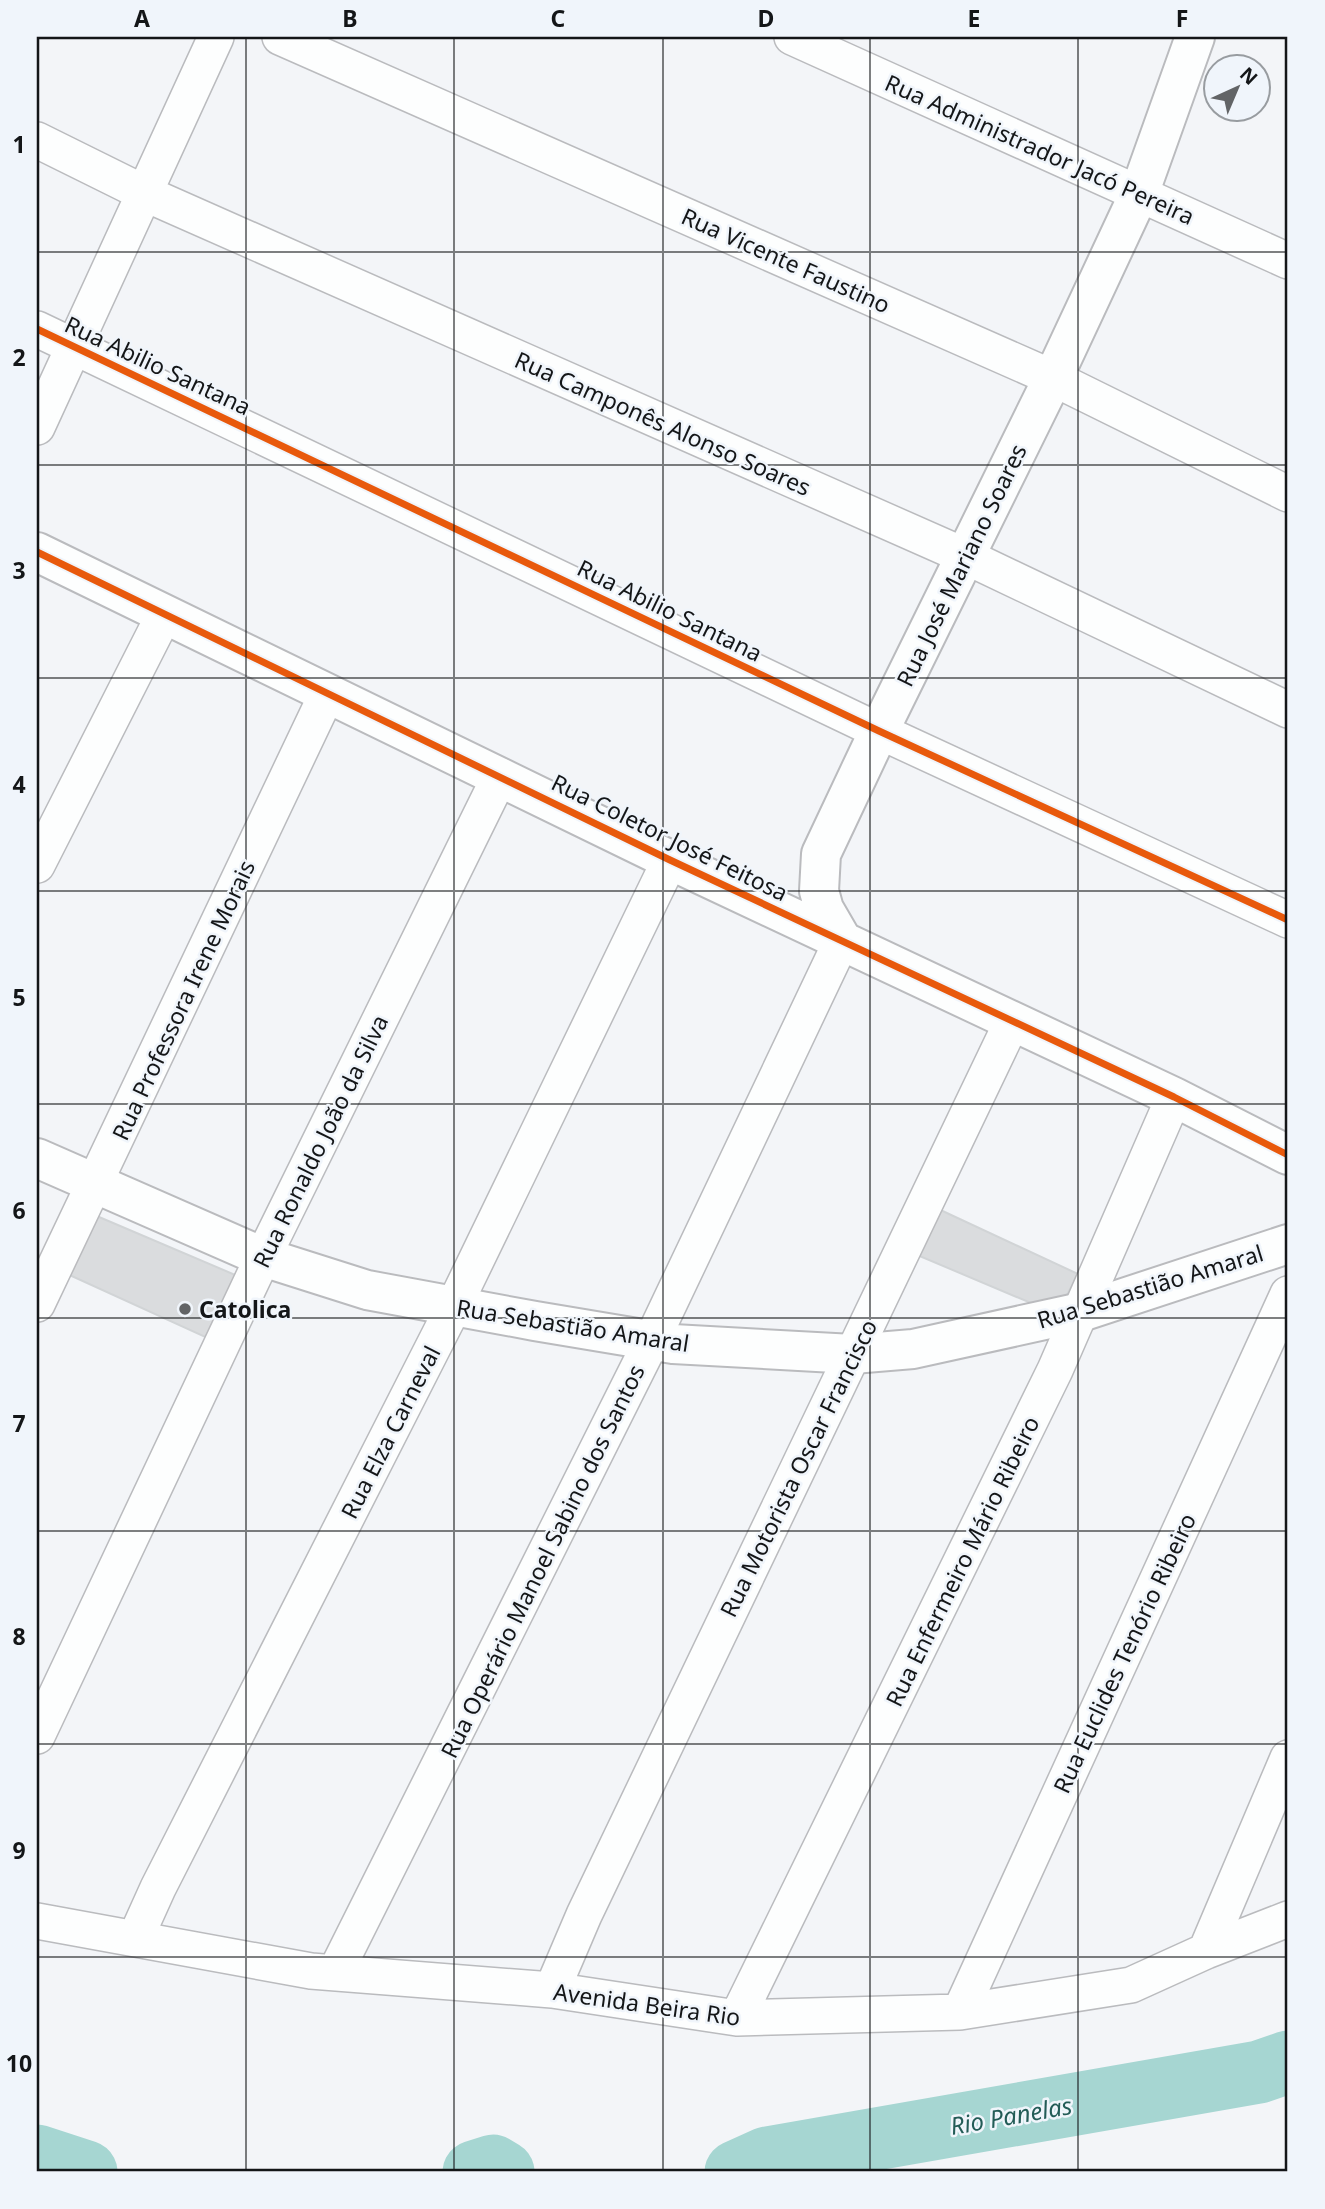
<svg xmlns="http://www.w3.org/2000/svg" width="1325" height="2209" font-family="'Noto Sans',sans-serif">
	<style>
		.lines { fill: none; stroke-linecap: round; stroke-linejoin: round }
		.river { stroke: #a6d6d2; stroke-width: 63 }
		.building { fill: #dadcde; stroke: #d1d4d6; stroke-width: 2 }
		.minor-casing { stroke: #babbbe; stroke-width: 38 }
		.tertiary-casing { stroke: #babbbe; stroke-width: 42 }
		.minor { stroke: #fdfefe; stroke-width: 35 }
		.tertiary { stroke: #fdfefe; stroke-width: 38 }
		.cycleway-casing { stroke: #f0f5fb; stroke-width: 11 }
		.cycleway { stroke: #e8590c; stroke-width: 7 }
		.grid { fill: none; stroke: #141618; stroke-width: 2; stroke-opacity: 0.55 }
		.poi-dot { fill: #626466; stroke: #f0f5fb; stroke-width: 2.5 }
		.labels { text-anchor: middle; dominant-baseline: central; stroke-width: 5; stroke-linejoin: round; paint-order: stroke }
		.street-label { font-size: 23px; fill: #141618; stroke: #f0f5fb }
		.poi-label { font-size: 23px; font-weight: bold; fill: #141618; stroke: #f0f5fb; text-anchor: start }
		.water-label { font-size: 24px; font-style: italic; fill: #235c57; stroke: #f0f5fb }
		.neatline { fill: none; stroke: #141618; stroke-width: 2.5 }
		.grid-label { font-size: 23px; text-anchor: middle; font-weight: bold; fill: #141618 }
	</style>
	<rect width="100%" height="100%" fill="#f3f5f8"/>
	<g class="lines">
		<!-- river -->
		<path class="river" d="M37,2156L86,2172
			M474,2172L493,2166L503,2172
			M736,2172L767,2158L1259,2072L1288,2062"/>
	</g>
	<!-- building -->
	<path class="building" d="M934,1207L1078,1274L1057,1314L910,1252Z
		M92,1214L240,1277L214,1341L65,1273Z"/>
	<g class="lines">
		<defs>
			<path id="minor" d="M280,37L1053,378L1288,494
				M792,37L1288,261
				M37,140L144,193L965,556L1288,710
				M37,329L879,731L1288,920
				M37,427L216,37
				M37,865L164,615
				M37,1304L327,694
				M37,1736L263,1257L500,776
				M37,1921L311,1971L552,1990L737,2018L960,2012L1131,1985L1206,1951L1288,1919
				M135,1939L158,1888L454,1306L670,860
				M1206,1951L1288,1758
				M335,1973L651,1342L842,940
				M552,1990L584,1915L1012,1022
				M960,2012L1288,1294
				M737,2018L1055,1370L1174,1097"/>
			<path id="tertiary" d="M37,552L670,860L1174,1097L1288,1155
				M842,940L824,909L819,891L821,854L879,731L1053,378L1139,194L1195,37
				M37,1158L263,1257L367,1290L535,1321L673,1344L853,1354L913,1349L1081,1312L1288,1244"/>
		</defs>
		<!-- minor casing -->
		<use href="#minor" class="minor-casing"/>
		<!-- tertiary casing -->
		<use href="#tertiary" class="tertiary-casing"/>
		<!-- minor -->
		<use href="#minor" class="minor"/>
		<!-- tertiary -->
		<use href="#tertiary" class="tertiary"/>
		<defs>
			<path id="cycleway" d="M37,329L879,731L1288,920
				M37,552L670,860L1174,1097L1288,1155"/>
		</defs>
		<!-- cycleway casing -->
		<use href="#cycleway" class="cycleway-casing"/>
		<!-- cycleway -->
		<use href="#cycleway" class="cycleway"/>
	</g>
	<!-- grid -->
	<path class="grid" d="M246,37V2172M454,37V2172M663,37V2172M870,37V2172M1078,37V2172M37,252H1288M37,465H1288M37,678H1288M37,891H1288M37,1104H1288M37,1318H1288M37,1531H1288M37,1744H1288M37,1957H1288"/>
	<!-- markers -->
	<circle class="poi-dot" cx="185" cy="1309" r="7"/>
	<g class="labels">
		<!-- street labels -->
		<g class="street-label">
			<text transform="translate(1040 149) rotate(24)">Rua Administrador Jacó Pereira</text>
			<text transform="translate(786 260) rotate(24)">Rua Vicente Faustino</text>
			<text transform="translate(158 365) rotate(25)">Rua Abilio Santana</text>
			<text transform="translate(663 423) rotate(24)">Rua Camponês Alonso Soares</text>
			<text transform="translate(961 565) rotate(-64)">Rua José Mariano Soares</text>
			<text transform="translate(670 610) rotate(26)">Rua Abilio Santana</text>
			<text transform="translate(670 837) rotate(26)">Rua Coletor José Feitosa</text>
			<text transform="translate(183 1000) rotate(-65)">Rua Professora Irene Morais</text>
			<text transform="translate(320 1141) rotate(-64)">Rua Ronaldo João da Silva</text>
			<text transform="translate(1150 1286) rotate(-17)">Rua Sebastião Amaral</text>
			<text transform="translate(573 1325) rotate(9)">Rua Sebastião Amaral</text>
			<text transform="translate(390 1432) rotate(-63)">Rua Elza Carneval</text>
			<text transform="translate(798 1468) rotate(-64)">Rua Motorista Oscar Francisco</text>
			<text transform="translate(542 1561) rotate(-64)">Rua Operário Manoel Sabino dos Santos</text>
			<text transform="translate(962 1561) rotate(-64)">Rua Enfermeiro Mário Ribeiro</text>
			<text transform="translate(1124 1653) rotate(-65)">Rua Euclides Tenório Ribeiro</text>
			<text transform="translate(647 2004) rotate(8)">Avenida Beira Rio</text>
		</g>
		<!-- poi labels -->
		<g class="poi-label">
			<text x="199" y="1309">Catolica</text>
		</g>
		<!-- water labels -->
		<g class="water-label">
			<text transform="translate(1011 2115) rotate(-10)">Rio Panelas</text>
		</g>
	</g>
	<!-- border -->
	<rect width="1325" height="2209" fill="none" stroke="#f0f5fb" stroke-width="77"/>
	<!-- north arrow -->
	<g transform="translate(1237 88) rotate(44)"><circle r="33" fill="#f0f5fb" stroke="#989ca0" stroke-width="2"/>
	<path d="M0-5L12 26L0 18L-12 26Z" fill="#626466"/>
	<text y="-10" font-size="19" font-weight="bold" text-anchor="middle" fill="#141618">N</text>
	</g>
	<rect x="38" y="38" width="1248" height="2132" class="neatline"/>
	<g class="grid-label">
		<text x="142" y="27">A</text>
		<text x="350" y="27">B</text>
		<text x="558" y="27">C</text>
		<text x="766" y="27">D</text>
		<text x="974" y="27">E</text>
		<text x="1182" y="27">F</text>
		<text x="19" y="153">1</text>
		<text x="19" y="366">2</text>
		<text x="19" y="579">3</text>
		<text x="19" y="793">4</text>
		<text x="19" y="1006">5</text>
		<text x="19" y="1219">6</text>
		<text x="19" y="1432">7</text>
		<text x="19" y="1645">8</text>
		<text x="19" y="1859">9</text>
		<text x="19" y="2072">10</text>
	</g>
</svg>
